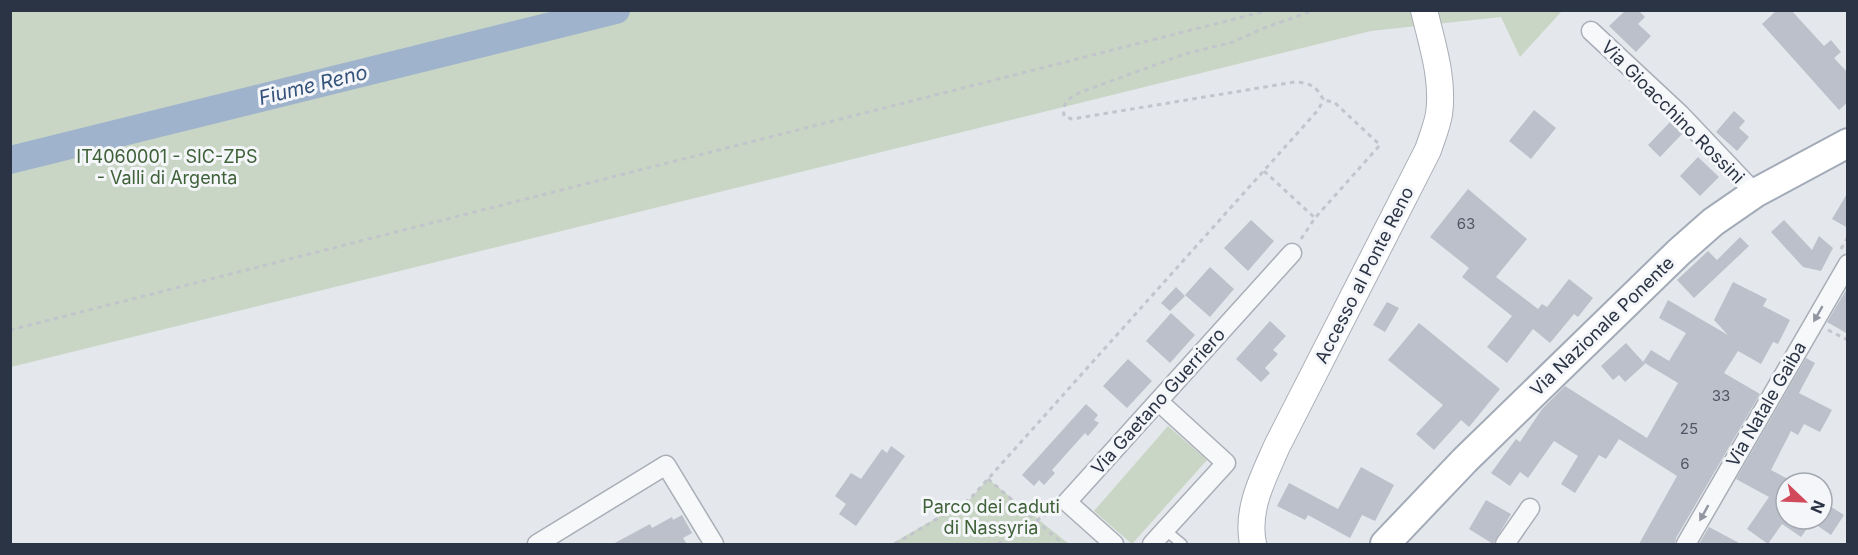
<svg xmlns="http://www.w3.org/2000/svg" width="1858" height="555" font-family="Inter,sans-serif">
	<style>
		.green { fill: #c9d6c5 }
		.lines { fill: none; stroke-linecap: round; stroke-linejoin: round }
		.river { stroke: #9fb4cc; stroke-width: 28 }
		.building { fill: #bbc0ca }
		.service-casing { stroke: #a9aeb7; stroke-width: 12 }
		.minor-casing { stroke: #a9aeb7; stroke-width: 21 }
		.secondary-casing { stroke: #a9aeb7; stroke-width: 28 }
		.primary-casing { stroke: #a3abb8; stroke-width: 32 }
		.path { stroke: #c2c5cb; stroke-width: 3; stroke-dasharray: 4.5 4.5; stroke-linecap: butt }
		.service { stroke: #f7f8fa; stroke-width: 9 }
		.minor { stroke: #f7f8fa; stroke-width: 18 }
		.secondary { stroke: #fff; stroke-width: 26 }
		.primary { stroke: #fff; stroke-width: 28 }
		.oneway { fill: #9196a0 }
		.labels { text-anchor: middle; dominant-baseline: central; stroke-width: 6; stroke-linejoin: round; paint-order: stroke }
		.number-label { font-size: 15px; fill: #4f5766 }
		.street-label { font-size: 18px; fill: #2b3445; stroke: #f4f6f9 }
		.park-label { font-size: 18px; fill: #3f6138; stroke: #f4f6f9 }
		.water-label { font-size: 20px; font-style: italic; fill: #34527a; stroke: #f4f6f9 }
	</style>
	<rect width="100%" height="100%" fill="#e4e7ec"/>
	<!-- green -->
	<path class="green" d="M10,11H1562L1520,57L1501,17L1371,31L11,367Z
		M1168,426L1207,460L1132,544L1094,511Z
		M988,479L1069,544H891L970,499Z"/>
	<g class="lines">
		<!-- river -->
		<path class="river" d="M10,160L616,10"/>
	</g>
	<!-- building -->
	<path class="building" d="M1626,10H1638L1645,17L1638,24L1651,36L1636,52L1609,26Z
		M1777,10H1791L1824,46L1831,40L1841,52L1834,58L1848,73V102L1839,110L1762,24Z
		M1534,110L1556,128L1531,159L1509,141Z
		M1734,111L1745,121L1739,128L1749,137L1737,151L1716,132Z
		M1671,121L1683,133L1660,157L1648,145Z
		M1698,157L1719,177L1700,196L1680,176Z
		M1468,189L1527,239L1496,277L1538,309L1542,304L1547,307L1569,279L1593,298L1578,317L1574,314L1550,343L1533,329L1507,363L1487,347L1512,316L1462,277L1469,268L1430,237Z
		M1848,192V228L1832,219Z
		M1251,220L1274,241L1248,271L1224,248Z
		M1784,220L1812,250L1819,236L1833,248L1821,271L1803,267L1771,232Z
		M1740,237L1749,246L1694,298L1677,280L1708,251L1717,260Z
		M1210,267L1234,289L1210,317L1185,295Z
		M1733,282L1767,299L1763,306L1790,320L1778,344L1773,342L1761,364L1738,351L1724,373L1760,394L1676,538L1675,544H1639L1677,476L1619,439L1606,459L1599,455L1575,493L1561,484L1578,456L1554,441L1528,478L1520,472L1510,486L1491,473L1516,439L1520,442L1542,409L1565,386L1647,438L1678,383L1643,362L1651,350L1669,361L1686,333L1659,318L1668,300L1728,335L1714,320Z
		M1176,287L1185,296L1170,311L1161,303Z
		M1848,287V334L1827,322Z
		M1387,302L1399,308L1385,332L1373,325Z
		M1171,313L1195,335L1170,363L1146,341Z
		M1270,321L1286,336L1273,350L1278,354L1265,368L1270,373L1261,382L1236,359Z
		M1419,323L1500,389L1469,427L1461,420L1434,450L1416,434L1443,405L1388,360Z
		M1626,343L1645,364L1625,382L1619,375L1613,380L1601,366Z
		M1806,358L1815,363L1799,393L1832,410L1820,432L1804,424L1798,435L1791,431L1771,470L1786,478L1785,519H1822V501L1844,515L1831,535L1812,522L1801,537L1782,524L1768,544L1747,529L1769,497L1736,479Z
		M1128,359L1152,381L1127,408L1103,386Z
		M1086,404L1098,415L1094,420L1099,423L1088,436L1085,433L1052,470L1055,473L1044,485L1039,480L1034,486L1022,475Z
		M891,446L905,456L856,526L839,514L846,504L835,496L851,473L861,479L882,449L887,453Z
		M1361,467L1394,485L1375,521L1362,515L1350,538L1308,515L1305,520L1277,506L1289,483L1338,509Z
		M1486,500L1511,514L1493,544L1469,529Z
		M682,515L692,533L683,538L687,544H613L650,524L652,528L672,517L673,520Z
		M1709,527L1741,544H1699Z"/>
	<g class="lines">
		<defs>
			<path id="service" d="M1165,530L1182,544"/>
			<path id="minor" d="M1591,31L1680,114L1755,193
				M537,544L666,465L714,544
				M1114,544L1067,502L1292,253
				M1152,544L1226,463L1158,401
				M1505,544L1530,508
				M1686,544L1848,264"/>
			<path id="secondary" d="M1253,544C1246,509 1263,478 1277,446L1428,150C1432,138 1437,126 1439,114C1444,79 1432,44 1424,10"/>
			<path id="primary" d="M1385,544L1465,460L1679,252L1713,222L1755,193L1848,143"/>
		</defs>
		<!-- service casing -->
		<use href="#service" class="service-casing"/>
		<!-- minor casing -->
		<use href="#minor" class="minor-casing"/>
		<!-- secondary casing -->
		<use href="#secondary" class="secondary-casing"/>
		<!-- primary casing -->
		<use href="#primary" class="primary-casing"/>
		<!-- path -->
		<path class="path" d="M1264,171L1315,218
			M1301,239L1315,218L1380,145L1334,102L1323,100
			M1841,249L1848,237
			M10,330L1270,10
			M1828,330L1848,340
			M988,479L1063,544
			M895,544L970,499L1319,109L1323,99C1316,86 1310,83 1295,82L1072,119L1064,116C1062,102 1069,98 1081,92L1185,54L1233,42L1264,28L1315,10
			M998,544L1055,509"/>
		<!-- service -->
		<use href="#service" class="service"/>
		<!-- minor -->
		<use href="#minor" class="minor"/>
		<!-- secondary -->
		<use href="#secondary" class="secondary"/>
		<!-- primary -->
		<use href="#primary" class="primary"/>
	</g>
	<!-- one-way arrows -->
	<defs><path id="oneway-solid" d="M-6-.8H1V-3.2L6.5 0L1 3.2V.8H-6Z" transform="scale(1.5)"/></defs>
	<g class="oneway">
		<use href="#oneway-solid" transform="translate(1818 314) rotate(120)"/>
		<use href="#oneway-solid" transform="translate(1704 513) rotate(119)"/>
	</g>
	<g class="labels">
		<!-- number labels -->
		<g class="number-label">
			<text x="1466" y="223">63</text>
			<text x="1721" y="395">33</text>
			<text x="1689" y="428">25</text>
			<text x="1685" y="463">6</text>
		</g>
		<!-- street labels -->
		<g class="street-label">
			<text transform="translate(1673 112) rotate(45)">Via Gioacchino Rossini</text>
			<text transform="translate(1364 275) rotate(-63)">Accesso al Ponte Reno</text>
			<text transform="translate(1602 326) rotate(-44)">Via Nazionale Ponente</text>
			<text transform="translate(1158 401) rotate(-48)">Via Gaetano Guerriero</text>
			<text transform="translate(1766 404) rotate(-60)">Via Natale Gaiba</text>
		</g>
		<!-- park labels -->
		<g class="park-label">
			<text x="167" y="156">IT4060001 - SIC-ZPS<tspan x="167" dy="21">- Valli di Argenta</tspan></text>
			<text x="991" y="506">Parco dei caduti<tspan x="991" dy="21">di Nassyria</tspan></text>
		</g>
		<!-- water labels -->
		<g class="water-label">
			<text transform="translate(313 85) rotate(-14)">Fiume Reno</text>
		</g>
	</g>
	<!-- border -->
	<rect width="1858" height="555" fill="none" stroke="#2b3445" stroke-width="24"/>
	<!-- north arrow -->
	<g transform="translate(1804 501) rotate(113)"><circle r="28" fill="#f4f6f9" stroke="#a4a8b1" stroke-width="1.5"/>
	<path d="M0-4.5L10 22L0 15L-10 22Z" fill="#d1495b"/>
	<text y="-9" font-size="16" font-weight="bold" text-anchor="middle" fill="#2b3445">N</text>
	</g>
</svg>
